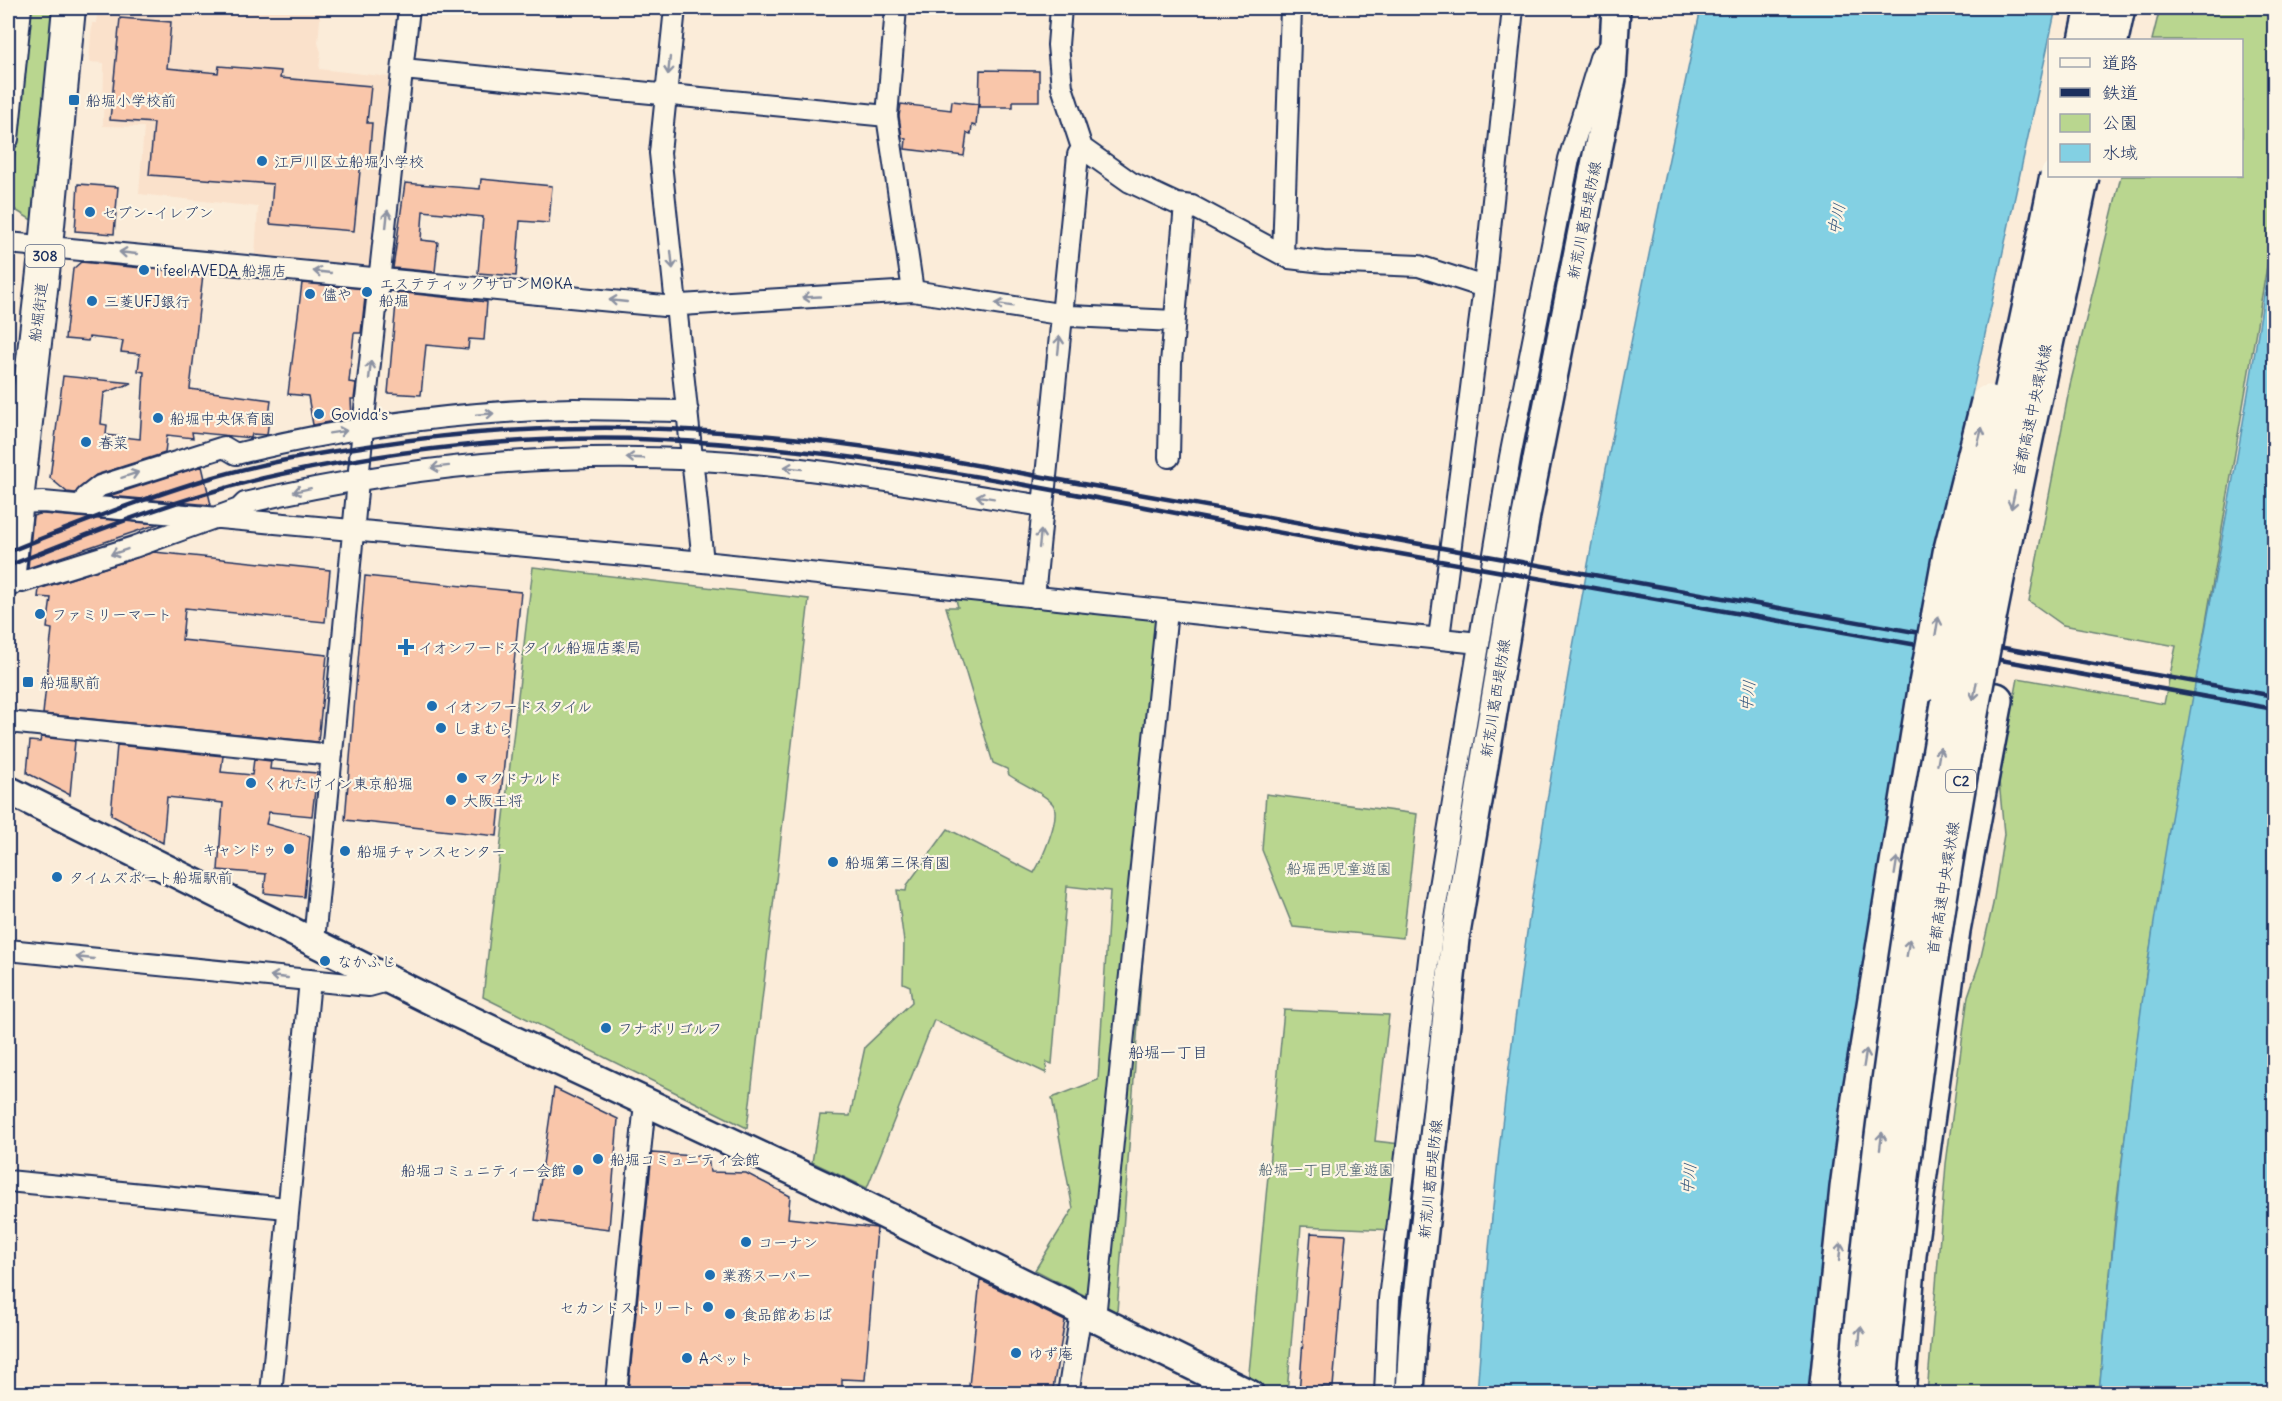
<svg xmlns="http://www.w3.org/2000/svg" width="2282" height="1401" font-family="Delius,'Klee One',sans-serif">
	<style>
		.built { fill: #fae1cb }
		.green { fill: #b9d68f; stroke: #6a8276; stroke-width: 1.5 }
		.water { fill: #83d0e3; stroke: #5990ae; stroke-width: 1.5 }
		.building { fill: #f9c6aa; stroke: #1b2f5e; stroke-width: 1.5 }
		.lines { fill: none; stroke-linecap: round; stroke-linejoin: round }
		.street-casing { stroke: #1b2f5e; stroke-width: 24 }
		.secondary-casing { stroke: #1b2f5e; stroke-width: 32 }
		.primary-casing { stroke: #1b2f5e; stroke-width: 36 }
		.highway-casing { stroke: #1b2f5e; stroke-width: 38 }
		.street { stroke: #fcf5e5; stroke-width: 20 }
		.secondary { stroke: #fcf5e5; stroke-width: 27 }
		.primary { stroke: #fcf5e5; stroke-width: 32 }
		.highway { stroke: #fcf5e5; stroke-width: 33 }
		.rail { stroke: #1b2f5e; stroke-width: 4.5 }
		.highway-bridge-casing { stroke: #1b2f5e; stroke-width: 38; stroke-linecap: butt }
		.highway-bridge { stroke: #fcf5e5; stroke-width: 33 }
		.oneway { stroke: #8c92a2 }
		.poi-dot { fill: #1f6fb2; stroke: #fcf5e5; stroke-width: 2 }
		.labels { text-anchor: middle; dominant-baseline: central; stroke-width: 4.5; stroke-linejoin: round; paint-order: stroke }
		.shield { fill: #fcf5e5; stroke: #5e6a86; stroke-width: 1.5 }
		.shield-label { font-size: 14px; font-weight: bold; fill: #1b2f5e }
		.poi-label { font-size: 15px; fill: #1b2f5e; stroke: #fcf5e5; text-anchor: start }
		.street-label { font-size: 15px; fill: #1b2f5e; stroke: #fcf5e5 }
		.park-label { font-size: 15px; fill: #42596a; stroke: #fcf5e5 }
		.water-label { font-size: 16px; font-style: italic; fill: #35577f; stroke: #fcf5e5 }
		.neighbourhood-label { font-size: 16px; fill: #1b2f5e; stroke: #fcf5e5 }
	</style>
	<rect width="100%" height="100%" fill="#fbecd9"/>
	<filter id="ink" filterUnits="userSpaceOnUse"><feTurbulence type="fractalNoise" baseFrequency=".0167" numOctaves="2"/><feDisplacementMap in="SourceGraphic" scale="12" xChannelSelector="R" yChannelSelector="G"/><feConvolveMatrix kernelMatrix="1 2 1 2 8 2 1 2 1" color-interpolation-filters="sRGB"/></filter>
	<g filter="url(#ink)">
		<!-- built -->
		<path class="built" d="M98,8H321L318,43L321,52L319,69L390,77L371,268L255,256L258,207L139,194L144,127L103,126L104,63L89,62L92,23H96Z"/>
		<!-- green -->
		<path class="green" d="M31,8H58L38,224L9,206Z
			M2160,8H2274V225L2147,967L2117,1199L2099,1393L1927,1394L1946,1164L1968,996L1980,961L1993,904L2004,834L1999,781L2018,678L2164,704L2176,646L2063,625L2029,601L2070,385L2121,176H2242V40H2152Z
			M533,567L809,599L747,1128L483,997Z
			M953,589L1167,611L1133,894L1147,900L1117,1312L1035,1270L1073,1209L1052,1098L1098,1080L1110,891L1067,886L1052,1064L1047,1062L1046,1073L934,1020L867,1188L812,1162L820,1115L850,1116L865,1047L912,1002L910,986L903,983L904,942L897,890L906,891L907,885L948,829L1034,873C1041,861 1063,814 1052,803C1042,792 1022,784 1009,775L1007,769L993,763L946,607H958Z
			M1266,794L1417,814L1403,938L1293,927L1262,850Z
			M1284,1010L1389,1015L1375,1141L1400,1144L1393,1230L1301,1226L1287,1393H1276L1248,1383Z"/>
		<!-- water -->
		<path class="water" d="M1701,8H2056L1917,647L1814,1393L1477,1394C1509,925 1603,466 1701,8Z
			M2274,225V1393H2099C2112,1251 2126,1110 2147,969C2183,720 2240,475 2274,225Z"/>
		<!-- building -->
		<path class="building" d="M120,18L171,22L167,68L218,73L219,66L281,71L280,78L371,86L367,123H372L369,161H361L354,231L270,224L273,184L149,175L154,123L110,120Z
			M980,70L1039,71V101H1013V107H979Z
			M952,101L978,104L976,126L972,125L971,134L967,133L964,156L905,149L906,139L902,138L899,116L901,104L951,110Z
			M481,179L552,186L549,223L520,221L516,276L478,273L483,217L423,211L421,240L438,242L435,272L393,268L405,183L480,189Z
			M78,184L118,187L114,234L75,231Z
			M81,262L203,274L190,389L271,400L267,435L252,434L251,438L192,432L193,438L167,435L165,453L96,475L75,493L67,492L50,478L63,376L132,383L104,393L101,424L107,425L106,435L140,439L144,372L138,371L140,354L121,352L123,341L89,337L88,341L65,339L73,269Z
			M302,283L366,289L361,333H354L349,382L356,383L354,399H351L352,418L313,425L308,396L288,394Z
			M397,292L487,302L484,340L469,339L468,349L426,345L421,395L388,393Z
			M202,466L211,505L109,496Z
			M40,514H43L158,524L28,568L33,516Z
			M154,552L330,570L325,622L185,608L182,640L327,655L318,742L43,714L52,629L47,628L51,598L38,597L39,589Z
			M365,576L521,592L497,836L345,820Z
			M41,737L75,741L70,795L27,773L30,741L40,742Z
			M117,745L223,756L221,772L252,775L254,759L271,761L270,769L317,773L312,816L269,812L266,824L310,836L304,897L264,893L266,874L218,870L223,803L167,797L163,843L111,815Z
			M554,1088L618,1119L609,1229L535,1220Z
			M652,1153L708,1157L710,1172L746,1173L790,1196L788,1218L877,1228L865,1380L842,1379V1389L628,1393Z
			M1311,1233L1346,1235L1333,1387H1321L1320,1394H1299Z
			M980,1280L1065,1321L1052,1394H1019L969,1386Z"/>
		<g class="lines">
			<defs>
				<path id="street" d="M675,8L660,153L703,562
					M896,8L887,116L913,291
					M1061,8L1058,45L1062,87L1082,148L1130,182L1177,204L1192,206L1289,258L1323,262L1419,266L1484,287
					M403,69L887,116
					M8,139L21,8
					M8,243L664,306L913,291L1071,316L1174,321
					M1283,255L1291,8
					M1169,457L1171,363L1185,205
					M8,501L16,503L43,502L703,562L1479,643
					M84,505L86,497L100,486L224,447L236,454C346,427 461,411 574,409C612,409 650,411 688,411
					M22,582L134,547L239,509L245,503C416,463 589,447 764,465C858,474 950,492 1043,506
					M1034,597L1078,155L1082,148
					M1439,638L1484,287L1513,8
					M8,722L332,755
					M314,941L364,418L409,8
					M8,950L369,986L391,980
					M8,1181L287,1208
					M1095,1318L1167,611
					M271,1394L310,980
					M616,1394L645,1103
					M1068,1394L1081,1312
					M1385,1394L1389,1299L1434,917L1510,457L1569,159L1600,58L1615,41"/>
				<path id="secondary" d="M8,790L456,1013L840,1193L1250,1394
					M1410,1394L1413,1335L1455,939L1526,515L1612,79L1616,8"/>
				<path id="primary" d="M8,580L46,246L69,8"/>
				<path id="highway" d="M2086,40L2093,8
					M2111,40L2118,8
					M1826,1394L1847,1188L1860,1091L1926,684
					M1898,1394L1909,1255L1953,931L1996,700"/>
			</defs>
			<!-- street casing -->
			<use href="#street" class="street-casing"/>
			<!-- secondary casing -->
			<use href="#secondary" class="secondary-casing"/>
			<!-- primary casing -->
			<use href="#primary" class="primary-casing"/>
			<!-- highway casing -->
			<use href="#highway" class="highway-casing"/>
			<!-- street -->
			<use href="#street" class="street"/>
			<!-- secondary -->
			<use href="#secondary" class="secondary"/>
			<!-- primary -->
			<use href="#primary" class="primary"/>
			<!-- highway -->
			<use href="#highway" class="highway"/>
			<!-- rail -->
			<path class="rail" d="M8,552C72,526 138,500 204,480C257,464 313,454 368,446C556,417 727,425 914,454L2274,696
				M8,566C97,530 188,494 282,474C406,448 535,434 662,440C890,450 1114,504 1338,543C1651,597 1962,653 2274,709"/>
			<defs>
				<path id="highway-bridge" d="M1926,684L1950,553L1988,402
					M1855,1394C1876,1144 1912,896 1958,650C1988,491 2025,334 2057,176
					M1879,1394C1901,1156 1933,920 1976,686C2008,515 2046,346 2082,176"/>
			</defs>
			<!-- highway-bridge casing -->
			<use href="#highway-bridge" class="highway-bridge-casing"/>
			<!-- highway-bridge -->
			<use href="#highway-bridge" class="highway-bridge"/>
		</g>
		<!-- one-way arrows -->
		<defs><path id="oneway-shaft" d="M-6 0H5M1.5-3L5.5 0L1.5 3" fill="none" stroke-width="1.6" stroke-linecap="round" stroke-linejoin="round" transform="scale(1.5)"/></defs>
		<g class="oneway">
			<use href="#oneway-shaft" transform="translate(669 66) rotate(96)"/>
			<use href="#oneway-shaft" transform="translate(387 219) rotate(-84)"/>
			<use href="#oneway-shaft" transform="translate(128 253) rotate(-174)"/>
			<use href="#oneway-shaft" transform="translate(672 260) rotate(84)"/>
			<use href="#oneway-shaft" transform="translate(322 272) rotate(-174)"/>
			<use href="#oneway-shaft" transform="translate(811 297) rotate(177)"/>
			<use href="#oneway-shaft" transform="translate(618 301) rotate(-174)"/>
			<use href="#oneway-shaft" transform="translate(1004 305) rotate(-171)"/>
			<use href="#oneway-shaft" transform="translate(1059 345) rotate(-84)"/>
			<use href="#oneway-shaft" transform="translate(370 370) rotate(-84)"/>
			<use href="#oneway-shaft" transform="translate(485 414) rotate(-4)"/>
			<use href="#oneway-shaft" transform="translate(338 432) rotate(-9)"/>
			<use href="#oneway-shaft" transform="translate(1980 436) rotate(-76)"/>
			<use href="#oneway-shaft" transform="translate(635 458) rotate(-178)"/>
			<use href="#oneway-shaft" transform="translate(440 467) rotate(173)"/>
			<use href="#oneway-shaft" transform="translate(793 468) rotate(-173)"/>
			<use href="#oneway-shaft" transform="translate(130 475) rotate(-18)"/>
			<use href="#oneway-shaft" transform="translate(302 490) rotate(168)"/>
			<use href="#oneway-shaft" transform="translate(985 497) rotate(-171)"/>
			<use href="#oneway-shaft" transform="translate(2013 500) rotate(102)"/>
			<use href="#oneway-shaft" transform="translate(1040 539) rotate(-84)"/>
			<use href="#oneway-shaft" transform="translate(119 552) rotate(161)"/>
			<use href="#oneway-shaft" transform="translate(1937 626) rotate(-80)"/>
			<use href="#oneway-shaft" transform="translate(1975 691) rotate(100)"/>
			<use href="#oneway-shaft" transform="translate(1939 756) rotate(-80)"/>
			<use href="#oneway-shaft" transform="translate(1896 866) rotate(-81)"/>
			<use href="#oneway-shaft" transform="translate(1908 948) rotate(-81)"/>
			<use href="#oneway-shaft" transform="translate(85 958) rotate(-174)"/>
			<use href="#oneway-shaft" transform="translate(279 977) rotate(-174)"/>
			<use href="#oneway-shaft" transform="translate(1865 1058) rotate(-81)"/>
			<use href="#oneway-shaft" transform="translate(1881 1141) rotate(-83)"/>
			<use href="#oneway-shaft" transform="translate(1840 1252) rotate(-84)"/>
			<use href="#oneway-shaft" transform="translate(1860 1335) rotate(-85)"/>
		</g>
	</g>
	<!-- markers -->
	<g class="poi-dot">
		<rect x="68" y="94" width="12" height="12" rx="3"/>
		<circle cx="262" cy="161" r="6"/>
		<circle cx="90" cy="212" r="6"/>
		<circle cx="144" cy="270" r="6"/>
		<circle cx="367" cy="292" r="6"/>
		<circle cx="310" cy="294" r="6"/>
		<circle cx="92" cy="301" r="6"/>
		<circle cx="319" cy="414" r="6"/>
		<circle cx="158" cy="418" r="6"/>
		<circle cx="86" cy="442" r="6"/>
		<circle cx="40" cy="614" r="6"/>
		<path d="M403 638h6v6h6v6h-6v6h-6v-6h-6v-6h6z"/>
		<rect x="22" y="676" width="12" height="12" rx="3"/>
		<circle cx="432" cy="706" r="6"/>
		<circle cx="441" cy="728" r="6"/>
		<circle cx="462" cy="778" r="6"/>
		<circle cx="251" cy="783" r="6"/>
		<circle cx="451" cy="800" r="6"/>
		<circle cx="289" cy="849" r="6"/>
		<circle cx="345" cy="851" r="6"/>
		<circle cx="833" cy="862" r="6"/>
		<circle cx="57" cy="877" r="6"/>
		<circle cx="325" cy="961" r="6"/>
		<circle cx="606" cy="1028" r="6"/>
		<circle cx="598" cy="1159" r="6"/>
		<circle cx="578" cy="1170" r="6"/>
		<circle cx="746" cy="1242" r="6"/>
		<circle cx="710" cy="1275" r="6"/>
		<circle cx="708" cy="1307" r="6"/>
		<circle cx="730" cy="1314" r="6"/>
		<circle cx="1016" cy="1353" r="6"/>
		<circle cx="687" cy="1358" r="6"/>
	</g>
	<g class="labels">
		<!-- shield labels -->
		<g class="shield">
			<rect x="25.5" y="245" width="39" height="22" rx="4.5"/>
			<rect x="1946" y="770" width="30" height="22" rx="4.5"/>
		</g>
		<g class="shield-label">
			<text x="45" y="256">308</text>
			<text x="1961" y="781">C2</text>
		</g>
		<!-- poi labels -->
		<g class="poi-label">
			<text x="86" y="100">船堀小学校前</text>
			<text x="274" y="161">江戸川区立船堀小学校</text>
			<text x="102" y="212">セブン-イレブン</text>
			<text x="156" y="270">i feel AVEDA 船堀店</text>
			<text x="379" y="283">エステティックサロンMOKA<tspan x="379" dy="17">船堀</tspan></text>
			<text x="322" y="294">儘や</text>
			<text x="104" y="301">三菱UFJ銀行</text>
			<text x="331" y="414">Govida's</text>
			<text x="170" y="418">船堀中央保育園</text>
			<text x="98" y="442">春菜</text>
			<text x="52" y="614">ファミリーマート</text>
			<text x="418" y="647">イオンフードスタイル船堀店薬局</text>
			<text x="40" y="682">船堀駅前</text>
			<text x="444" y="706">イオンフードスタイル</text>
			<text x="453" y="728">しまむら</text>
			<text x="474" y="778">マクドナルド</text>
			<text x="263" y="783">くれたけイン東京船堀</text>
			<text x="463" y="800">大阪王将</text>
			<text x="277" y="849" text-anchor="end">キャンドゥ</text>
			<text x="357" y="851">船堀チャンスセンター</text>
			<text x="845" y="862">船堀第三保育園</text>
			<text x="69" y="877">タイムズポート船堀駅前</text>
			<text x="337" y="961">なかふじ</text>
			<text x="618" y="1028">フナボリゴルフ</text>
			<text x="610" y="1159">船堀コミュニティ会館</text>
			<text x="566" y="1170" text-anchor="end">船堀コミュニティー会館</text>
			<text x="758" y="1242">コーナン</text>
			<text x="722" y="1275">業務スーパー</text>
			<text x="696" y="1307" text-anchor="end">セカンドストリート</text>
			<text x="742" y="1314">食品館あおば</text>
			<text x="1028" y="1353">ゆず庵</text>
			<text x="699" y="1358">Aペット</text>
		</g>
		<!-- street labels -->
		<g class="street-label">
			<text transform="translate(1584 220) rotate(-79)">新荒川葛西堤防線</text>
			<text transform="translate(38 312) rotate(-83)">船堀街道</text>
			<text transform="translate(2032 410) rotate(-78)">首都高速中央環状線</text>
			<text transform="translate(1495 698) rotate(-81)">新荒川葛西堤防線</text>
			<text transform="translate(1943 888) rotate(-81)">首都高速中央環状線</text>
			<text transform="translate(1430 1179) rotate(-84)">新荒川葛西堤防線</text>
		</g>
		<!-- park labels -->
		<g class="park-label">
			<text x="1339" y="868">船堀西児童遊園</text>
			<text x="1326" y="1169">船堀一丁目児童遊園</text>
		</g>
		<!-- water labels -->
		<g class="water-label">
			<text transform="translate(1836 219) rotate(-78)">中川</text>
			<text transform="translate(1747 696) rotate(-83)">中川</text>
			<text transform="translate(1688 1179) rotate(-83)">中川</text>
		</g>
		<!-- neighbourhood labels -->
		<g class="neighbourhood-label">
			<text x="1168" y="1052">船堀一丁目</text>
		</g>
	</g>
	<!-- margin -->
	<rect width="2282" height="1401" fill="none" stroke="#fcf5e5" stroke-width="30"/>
	<rect x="15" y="15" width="2252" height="1371" fill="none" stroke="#1b2f5e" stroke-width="2" filter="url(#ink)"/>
	<!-- legend -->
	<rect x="2048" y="39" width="195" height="138" fill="#fcf5e5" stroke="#a2a6af" stroke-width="1.5"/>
	<rect x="2060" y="58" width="30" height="9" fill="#fcf5e5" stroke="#a2a6af" stroke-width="1.5"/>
	<text x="2102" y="69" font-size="18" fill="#1b2f5e">道路</text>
	<rect x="2060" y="88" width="30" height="9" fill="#1b2f5e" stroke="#a2a6af" stroke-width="1.5"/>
	<text x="2102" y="99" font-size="18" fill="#1b2f5e">鉄道</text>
	<rect x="2060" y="114" width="30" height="18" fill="#b9d68f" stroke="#a2a6af" stroke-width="1.5"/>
	<text x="2102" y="129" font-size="18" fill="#1b2f5e">公園</text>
	<rect x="2060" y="144" width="30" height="18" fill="#83d0e3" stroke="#a2a6af" stroke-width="1.5"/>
	<text x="2102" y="159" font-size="18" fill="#1b2f5e">水域</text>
</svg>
